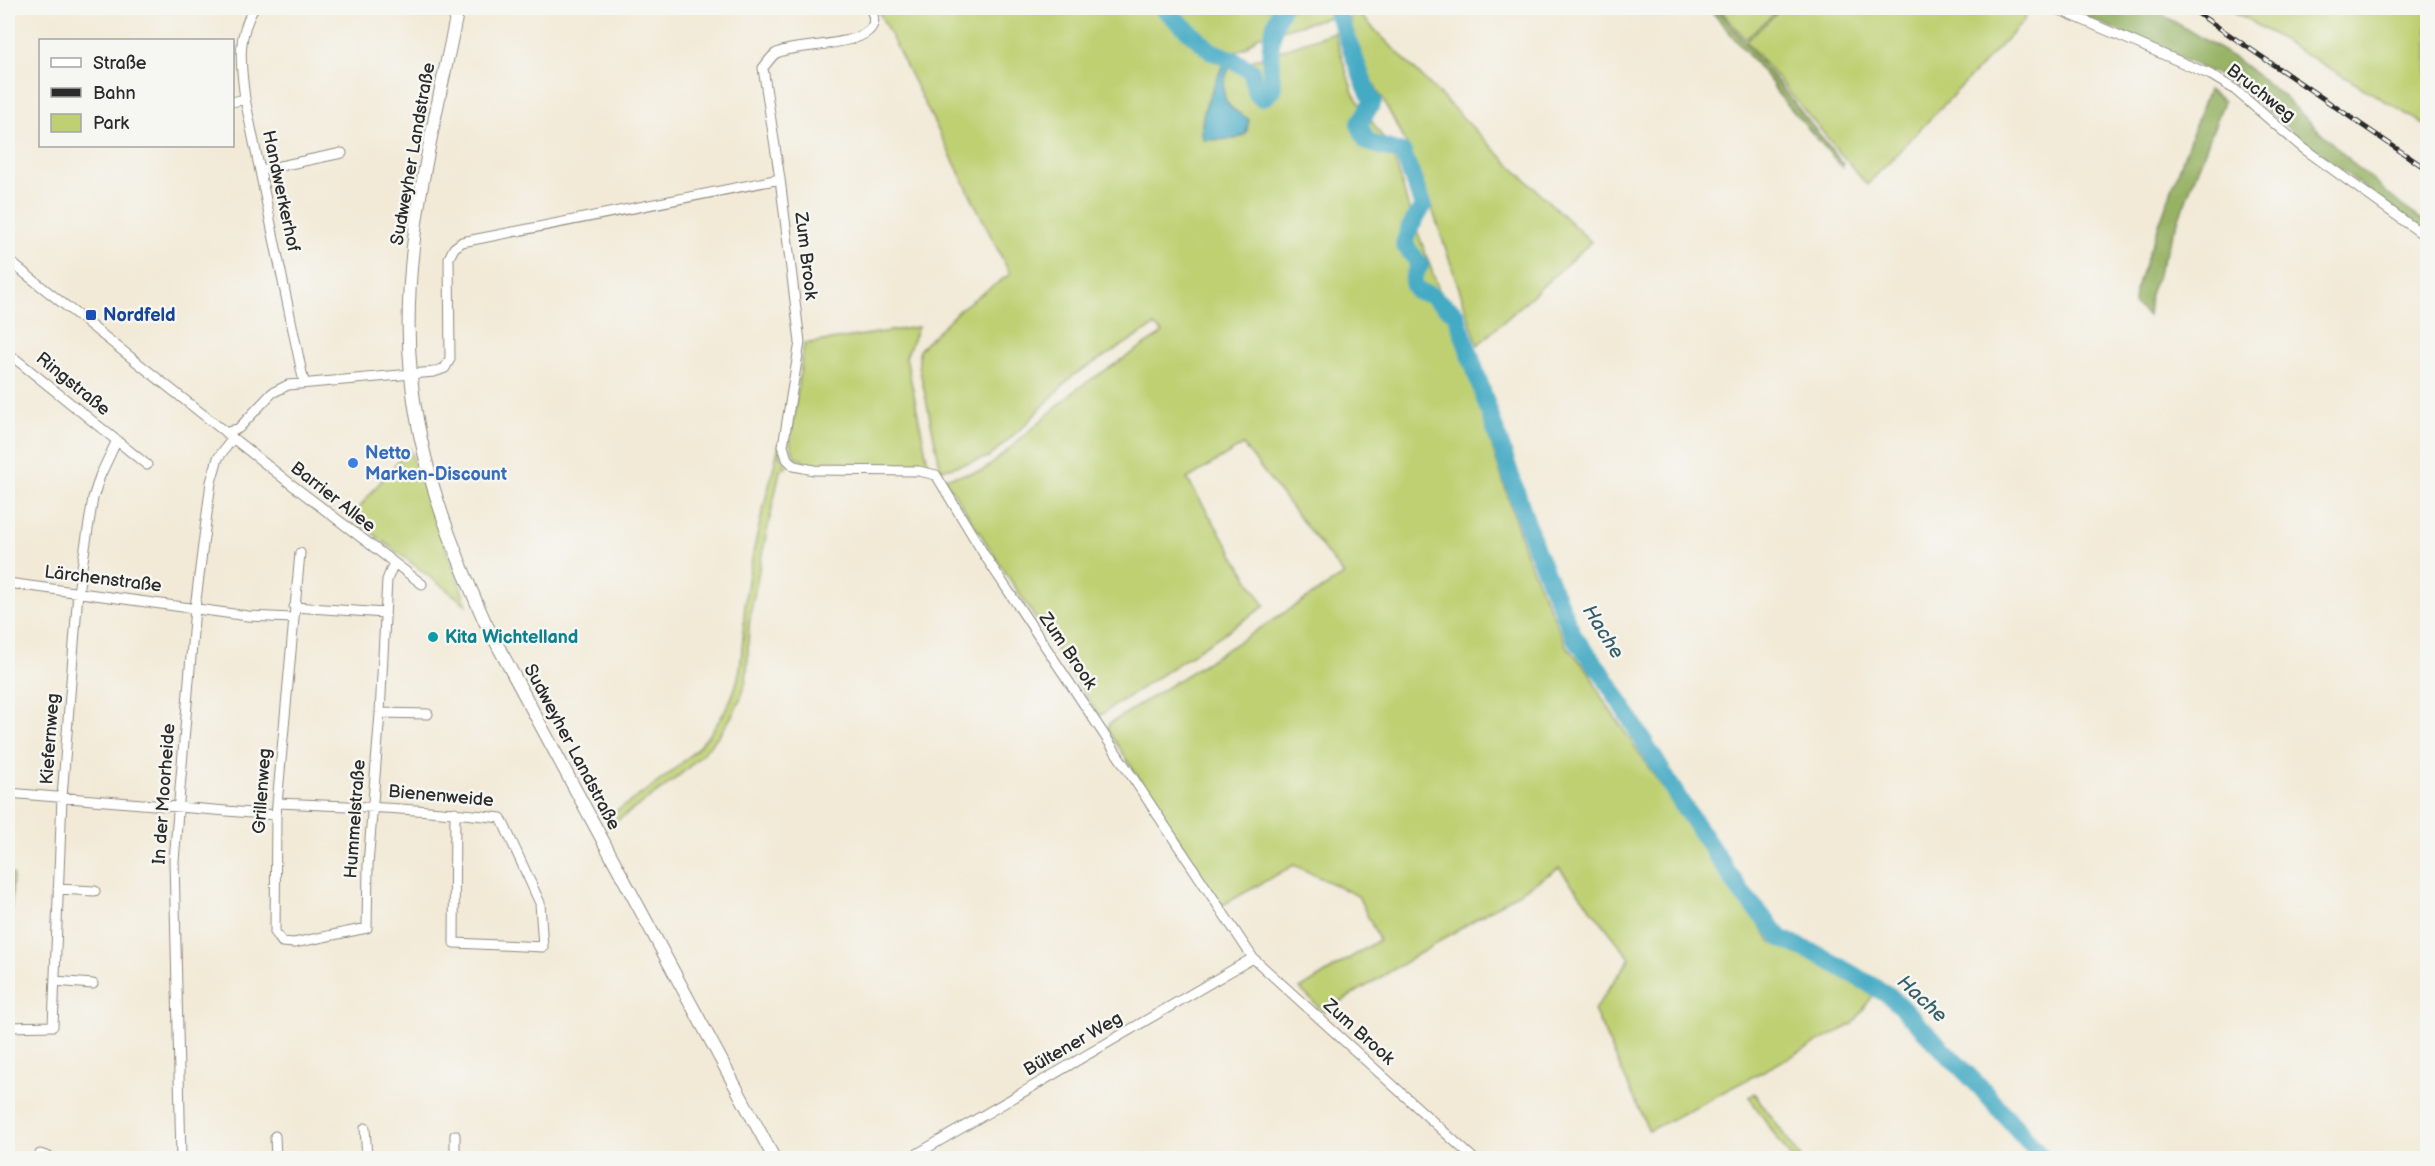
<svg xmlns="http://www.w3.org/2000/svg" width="2435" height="1166" font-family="'Balsamiq Sans',sans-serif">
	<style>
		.green { fill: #bfd073; stroke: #757e4f; stroke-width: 1.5 }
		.forest { fill: #97b265; stroke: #616e48; stroke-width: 1.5 }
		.water { fill: #44aac4; stroke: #386a78; stroke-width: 1.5 }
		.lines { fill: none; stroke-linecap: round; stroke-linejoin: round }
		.river { stroke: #44aac4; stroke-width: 18 }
		.minor-casing { stroke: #8e8a81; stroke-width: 11 }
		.major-casing { stroke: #8e8a81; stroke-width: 14 }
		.minor { stroke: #fff; stroke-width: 9 }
		.major { stroke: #fff; stroke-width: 12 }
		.rail-casing { stroke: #2b2b2b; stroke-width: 5 }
		.rail { stroke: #f6f6f2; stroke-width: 3; stroke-dasharray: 9; stroke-linecap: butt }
		.transit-dot { fill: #1a4fb4; stroke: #f6f6f2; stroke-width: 2 }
		.shop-dot { fill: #3f7fe0; stroke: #f6f6f2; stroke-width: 2 }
		.culture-dot { fill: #0f9aa8; stroke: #f6f6f2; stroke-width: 2 }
		.labels { text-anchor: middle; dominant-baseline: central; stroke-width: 5; stroke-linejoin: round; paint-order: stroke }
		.street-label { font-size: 18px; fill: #2b2b2b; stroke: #f6f6f2 }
		.transit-label { font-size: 18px; font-weight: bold; fill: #164399; stroke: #f6f6f2; text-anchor: start }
		.shop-label { font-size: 18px; font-weight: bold; fill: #366cbe; stroke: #f6f6f2; text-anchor: start }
		.culture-label { font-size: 18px; font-weight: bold; fill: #0d838f; stroke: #f6f6f2; text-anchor: start }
		.water-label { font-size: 20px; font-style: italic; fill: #355e68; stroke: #f6f6f2 }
	</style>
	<rect width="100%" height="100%" fill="#f6f6f2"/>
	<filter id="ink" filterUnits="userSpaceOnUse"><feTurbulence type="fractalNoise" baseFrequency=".0167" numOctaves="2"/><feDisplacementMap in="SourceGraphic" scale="12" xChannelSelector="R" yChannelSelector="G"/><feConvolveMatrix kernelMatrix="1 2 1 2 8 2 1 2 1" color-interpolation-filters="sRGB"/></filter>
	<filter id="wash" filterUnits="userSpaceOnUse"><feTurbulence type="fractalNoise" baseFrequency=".008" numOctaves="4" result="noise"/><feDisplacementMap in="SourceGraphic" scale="24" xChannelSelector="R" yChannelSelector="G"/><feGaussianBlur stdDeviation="1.35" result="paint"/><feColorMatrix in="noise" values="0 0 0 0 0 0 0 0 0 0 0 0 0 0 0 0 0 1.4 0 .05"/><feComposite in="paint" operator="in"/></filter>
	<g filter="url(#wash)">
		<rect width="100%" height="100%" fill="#f2ead7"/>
		<!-- green -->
		<path class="green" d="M877,8H1154L1206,54L1233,67L1334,32L1353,93L1393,153L1408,206L1463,355L1527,557L1566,645L1589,672L1602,698L1674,805L1771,942L1815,959L1874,994L1853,1024L1649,1131L1594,1010L1630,958L1559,868L1324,1012L1300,989L1379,940L1358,896L1294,865L1221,906L1107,729L1109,724L1344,575L1243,445L1187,479L1265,606L1099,716L944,478L982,471L993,463L1078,388L1163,333L1154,326L1072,376L1024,426L989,457L941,470L919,366V350L960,309L1010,274Z
			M1171,8H1350L1345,13L1258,36L1245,48L1233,53H1226L1213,48Z
			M1719,8H1781L1745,39Z
			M1783,8H2026L2030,9L2023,22L1867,185L1746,41Z
			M2228,8H2427V126L2237,13Z
			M1352,11L1359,14L1508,163L1591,242L1478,345C1458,287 1440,228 1418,170C1409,146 1395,123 1383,100C1374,84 1343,27 1352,11Z
			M918,327L906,357L929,468L810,465L795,457L790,443L804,344Z
			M780,441V455L787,467L780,470C770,520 758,569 750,618C746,644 751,670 742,695C721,750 661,792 614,822L610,815C661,782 723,741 738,678C745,649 742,617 747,588C754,538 769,489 780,441Z
			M409,448L467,605L351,517Z
			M8,873L13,874L8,954Z
			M1754,1093L1801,1158H1791L1749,1097Z"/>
		<!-- forest -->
		<path class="forest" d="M1709,8H1717L1843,164L1842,167L1778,94L1771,82Z
			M2067,8H2150L2163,15L2238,60L2284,97L2358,168L2401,205L2427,223V235L2377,198L2237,87L2216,74Z
			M2208,90L2224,101L2150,294L2148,316L2134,304L2135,291Z"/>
		<!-- water -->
		<path class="water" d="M1211,51L1233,60C1224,77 1216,99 1237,112C1241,115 1245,116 1249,120L1246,134L1236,139L1203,140C1197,111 1215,89 1223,63Z"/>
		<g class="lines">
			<!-- river -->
			<path class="river" d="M1163,8L1211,51L1233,60L1251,71L1257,94L1261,98L1266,96L1273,89C1269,61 1268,33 1282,8
				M1334,8C1350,37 1356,71 1373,101L1359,124L1367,142L1403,153L1423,206L1409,229L1404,244L1420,265C1414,275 1410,281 1417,291L1430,295L1456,314L1536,550L1574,637L1602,673L1682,804L1741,892L1782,939L1819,955L1890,996L1979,1086L2043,1158"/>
		</g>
	</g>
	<g filter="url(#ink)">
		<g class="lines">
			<defs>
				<path id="minor" d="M254,8C236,38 241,66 245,99L304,383
					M2055,8L2211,75L2234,89L2303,148L2428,238
					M232,102L245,99
					M261,170L342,153
					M780,179L800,342L783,446L787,459L794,466L814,470L919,471L936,475L985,556L1253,958L1473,1158
					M8,260L287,481L422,584
					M8,356L13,357L147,465
					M226,433L239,428L272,393L288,385L434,372L445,368L450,359L449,258L454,248L462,242L780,179L763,68C767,63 771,57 775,54C793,41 894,51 870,8
					M300,553L276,815L275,932L282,942L294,943L367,928L368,865L380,713L387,580L393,565
					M8,583L248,616L293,618
					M294,607L385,613
					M380,713L428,714
					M8,793L276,815
					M277,803C352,806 426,809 501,818L540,903L543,947L454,943L455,812
					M58,889L95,891
					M55,981L93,984
					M8,1027L53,1026L62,797L78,592L93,498L100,476L117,440
					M365,1128L367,1158
					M275,1136L276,1158
					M40,1154L52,1158
					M181,1158L174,861L195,608L211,482L218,458L233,438
					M455,1158V1135
					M910,1158L1253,958"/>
				<path id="major" d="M458,8C434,128 399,251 411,375C419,463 450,543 485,622L774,1158"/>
			</defs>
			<!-- minor casing -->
			<use href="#minor" class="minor-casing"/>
			<!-- major casing -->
			<use href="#major" class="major-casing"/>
			<!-- minor -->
			<use href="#minor" class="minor"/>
			<!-- major -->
			<use href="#major" class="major"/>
			<defs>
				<path id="rail" d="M2190,8L2428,170"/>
			</defs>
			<!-- rail casing -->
			<use href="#rail" class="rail-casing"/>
			<!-- rail -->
			<use href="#rail" class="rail"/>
		</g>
	</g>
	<!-- markers -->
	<rect class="transit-dot" x="85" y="309" width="12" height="12" rx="3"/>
	<circle class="shop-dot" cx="353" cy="463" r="6"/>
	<circle class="culture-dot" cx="433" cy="637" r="6"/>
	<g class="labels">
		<!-- street labels -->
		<g class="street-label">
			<text transform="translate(2261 93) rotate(38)">Bruchweg</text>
			<text transform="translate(413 154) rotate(-80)">Sudweyher Landstraße</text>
			<text transform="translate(281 191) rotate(78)">Handwerkerhof</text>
			<text transform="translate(806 256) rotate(83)">Zum Brook</text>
			<text transform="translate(73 384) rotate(39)">Ringstraße</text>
			<text transform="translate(333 497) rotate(38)">Barrier Allee</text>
			<text transform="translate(103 579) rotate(7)">Lärchenstraße</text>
			<text transform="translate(1068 651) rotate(56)">Zum Brook</text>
			<text transform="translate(50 739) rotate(-86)">Kiefernweg</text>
			<text transform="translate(572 747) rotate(62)">Sudweyher Landstraße</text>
			<text transform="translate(262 791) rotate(-86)">Grillenweg</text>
			<text transform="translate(164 794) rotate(-86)">In der Moorheide</text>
			<text transform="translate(441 796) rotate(5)">Bienenweide</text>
			<text transform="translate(355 819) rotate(-86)">Hummelstraße</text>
			<text transform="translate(1359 1032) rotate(42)">Zum Brook</text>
			<text transform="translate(1073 1044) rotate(-30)">Bültener Weg</text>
		</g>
		<!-- transit labels -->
		<g class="transit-label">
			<text x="103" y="315">Nordfeld</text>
		</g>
		<!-- shop labels -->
		<g class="shop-label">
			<text x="365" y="453">Netto<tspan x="365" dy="21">Marken-Discount</tspan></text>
		</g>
		<!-- culture labels -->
		<g class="culture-label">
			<text x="445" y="637">Kita Wichtelland</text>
		</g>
		<!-- water labels -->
		<g class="water-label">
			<text transform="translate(1603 632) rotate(58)">Hache</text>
			<text transform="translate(1922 999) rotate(43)">Hache</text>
		</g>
	</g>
	<!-- margin -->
	<rect width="2435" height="1166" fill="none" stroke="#f6f6f2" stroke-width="30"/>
	<!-- legend -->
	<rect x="39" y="39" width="195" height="108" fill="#f6f6f2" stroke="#a5a5a2" stroke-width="1.5"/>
	<rect x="51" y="58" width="30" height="9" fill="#ffffff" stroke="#a5a5a2" stroke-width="1.5"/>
	<text x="93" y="69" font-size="18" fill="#2b2b2b">Straße</text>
	<rect x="51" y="88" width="30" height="9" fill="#2b2b2b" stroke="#a5a5a2" stroke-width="1.5"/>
	<text x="93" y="99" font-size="18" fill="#2b2b2b">Bahn</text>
	<rect x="51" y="114" width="30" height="18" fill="#bfd073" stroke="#a5a5a2" stroke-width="1.5"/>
	<text x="93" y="129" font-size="18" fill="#2b2b2b">Park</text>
</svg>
